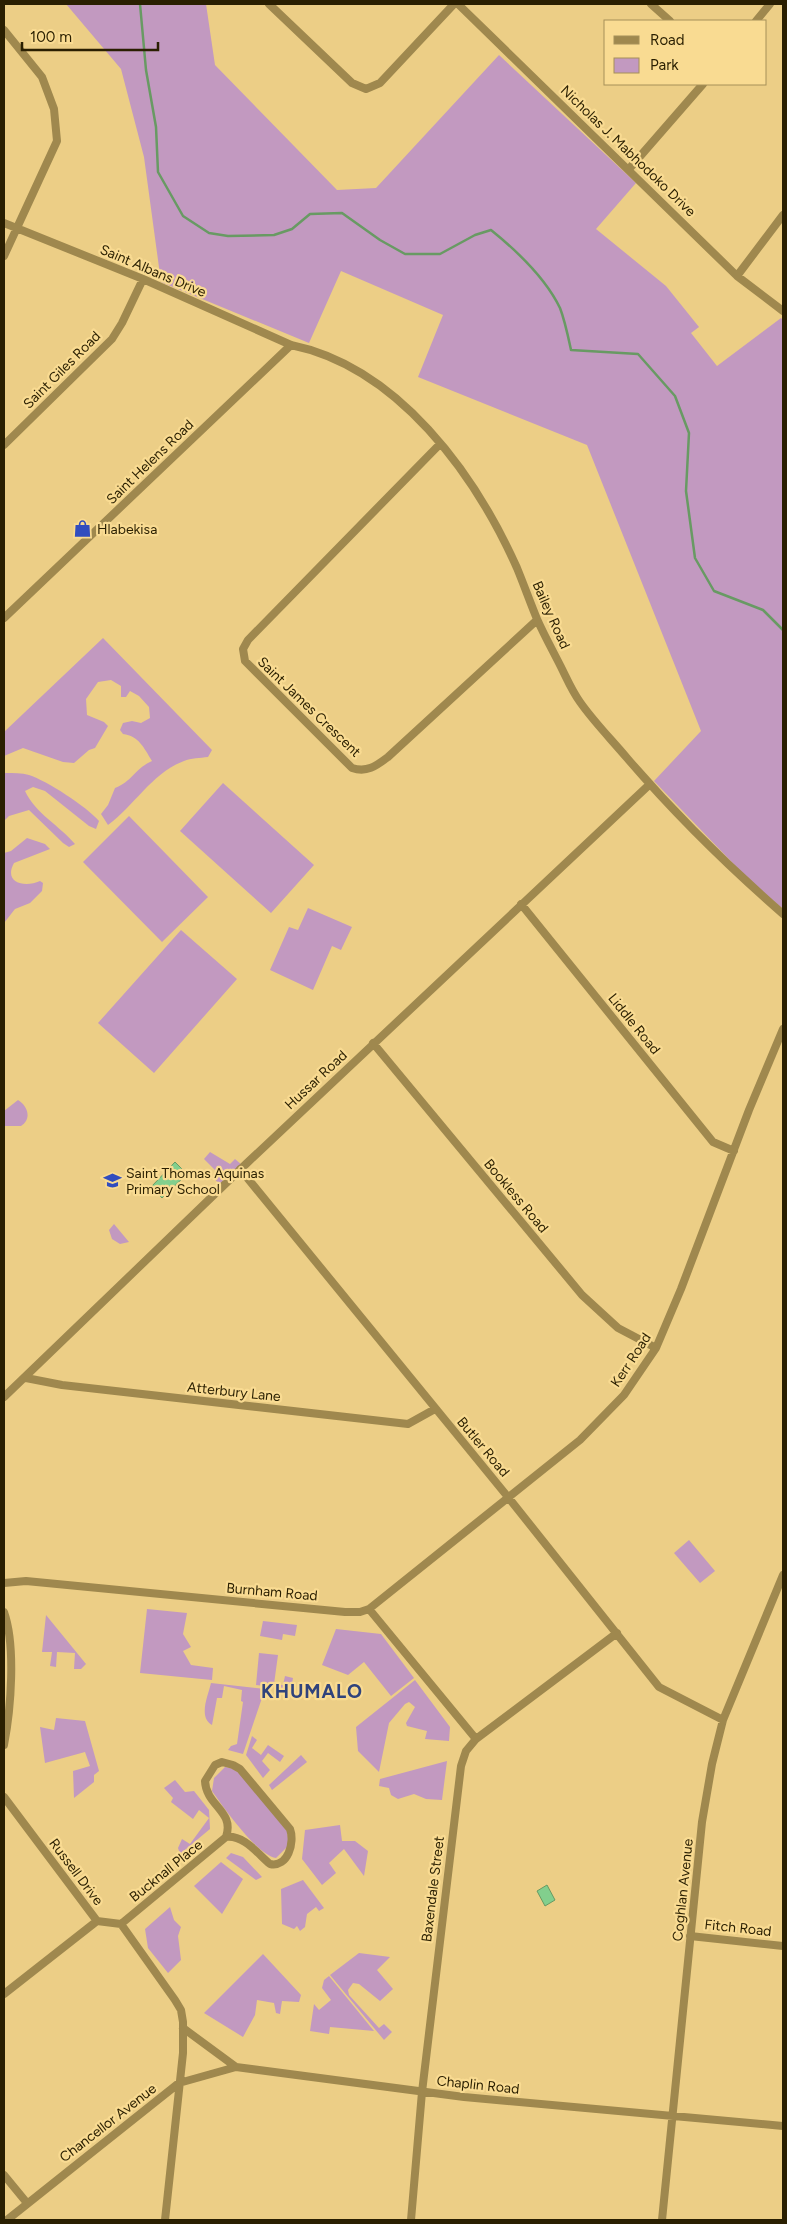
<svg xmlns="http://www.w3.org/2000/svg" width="787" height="2224" font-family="Figtree,sans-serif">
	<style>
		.green { fill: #c299c0 }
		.water { fill: #82cf8d; stroke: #689a63 }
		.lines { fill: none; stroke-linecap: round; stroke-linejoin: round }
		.stream { stroke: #689a63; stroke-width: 2.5 }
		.minor { stroke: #9f884e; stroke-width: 8 }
		.labels { text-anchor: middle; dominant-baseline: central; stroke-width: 4.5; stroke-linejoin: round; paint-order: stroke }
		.street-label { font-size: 14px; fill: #2a1f01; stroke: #f9db92 }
		.poi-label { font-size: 14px; fill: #2a1f01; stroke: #f9db92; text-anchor: start }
		.district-label { font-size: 19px; font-weight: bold; letter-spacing: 1px; fill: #30437c; stroke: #f9db92 }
	</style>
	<rect width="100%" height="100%" fill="#ecce86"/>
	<!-- green -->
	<path class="green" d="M66,4H206L215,65L337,190L376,188L499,55L636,183L596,229L666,286L699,327L691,333L717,366L781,318L783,320V909L748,879L654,781L701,731L587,445L418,377L443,315L341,271L309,343L161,282L144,157L121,69Z
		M103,638L212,750L208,757C200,758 191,758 184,761C152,773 135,805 108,825L101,814L108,805L115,788C133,781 134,769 152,761C144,748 139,736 123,734L120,730L123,723L132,721L141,723L150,718L149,707L139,696L130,691L126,697H121V686L111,680L98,682L86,699L87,715L104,722L108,726L95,748L89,750L74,763L63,762L23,748L4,756V732Z
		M4,767L5,773C13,773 22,773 29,775C47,781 86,806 99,821L96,829L89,826L45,791L33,787L25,791C35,813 60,826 75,844L69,847L63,843L29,810L9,816L4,821Z
		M223,783L314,865L271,913L180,831Z
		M129,816L208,897L162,942L83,862Z
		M27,838L45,844L50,849L14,863C3,883 25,888 40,881L43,883L42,891L30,903L15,909L4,923V853L11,851Z
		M308,908L352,927L341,950L332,946L313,990L270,970L289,927L298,930Z
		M181,930L237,979L154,1073L98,1023Z
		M18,1100C28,1106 32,1119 21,1126H4V1111Z
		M210,1152L230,1164L235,1159L242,1165L221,1185L213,1178L218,1173L204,1159Z
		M114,1224L129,1242L120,1244L112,1239L109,1230Z
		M689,1540L715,1571L700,1583L674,1553Z
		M147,1609L187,1613L183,1634L191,1647L183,1651L191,1665L213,1668L212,1680L140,1673Z
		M46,1615L86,1664L81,1669H74L75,1653L57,1652L56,1667L50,1666L52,1652H42Z
		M263,1621L297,1625L295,1636L283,1634L282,1640L260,1636Z
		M336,1629L381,1634L414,1678L391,1696L364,1662L348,1675L322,1665Z
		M259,1653L278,1655L274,1684L283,1685L285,1676L293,1678L291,1689L256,1685Z
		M415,1680L450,1727L449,1741L425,1739L427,1731L407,1726L406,1723L415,1707L409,1702L405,1704L389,1723L379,1772L358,1751L356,1727Z
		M211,1683L265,1689L243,1754L228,1750L231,1746L237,1744L243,1702L241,1701L242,1690L224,1686L222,1698H217L212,1725C198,1717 208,1696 211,1683Z
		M56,1718L85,1721L99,1771L94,1775V1782L74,1798L73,1771L90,1766L85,1752L45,1763L40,1727L54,1730Z
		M252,1736L257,1740L252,1748L261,1755L268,1745L284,1756L280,1762L268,1753L262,1761L270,1770L263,1778L246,1755Z
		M301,1755L307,1762L272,1790L269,1785Z
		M447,1761L442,1800L426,1799L414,1794L398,1799L391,1795L389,1788L379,1786L380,1779Z
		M225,1767L231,1768L241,1774L287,1831L289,1845L276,1858C257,1855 224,1808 212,1791L214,1778Z
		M175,1780L185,1792L194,1791L209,1810L210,1829L180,1854L178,1848L182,1839L190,1844L209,1818L199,1810L193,1819L171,1802L173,1798L164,1788Z
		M340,1825L342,1841H355L368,1851L364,1876L344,1849L329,1863L336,1873L322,1885L302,1859L305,1830Z
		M231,1853L243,1857L262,1877L256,1880L226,1858Z
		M221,1862L243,1879L222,1914L194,1886Z
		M303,1880L324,1908L319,1911L316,1907L307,1914L305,1927L300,1931L297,1926L294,1929L282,1924L281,1889Z
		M170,1907L174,1920L181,1927L178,1936L181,1960L168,1973L148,1948L145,1929Z
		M359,1953L390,1957L377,1970L393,1989L380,2001L359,1984L353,1983L348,1990L349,1995L379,2028L384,2024L392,2032L384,2040L330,1975Z
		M263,1954L301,1995L299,2002L282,2001L280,2014L276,2013L274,2003L257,2000L255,2015L243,2037L204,2013Z
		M329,1976L374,2031L330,2027L329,2034L310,2031L314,2004L319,2010L331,2000L322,1988L324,1980Z"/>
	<!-- water -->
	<path class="water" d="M175,1162L187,1174L162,1198L151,1187Z
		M547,1885L555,1900L545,1906L537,1891Z"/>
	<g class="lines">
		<!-- stream -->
		<path class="stream" d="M140,4L146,70L156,127L158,172L183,216L209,233L228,236L274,235L292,229L310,214L342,213L380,240L405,254H440L475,235L491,230C517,251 545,277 560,308C565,321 568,336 571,350L638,354L675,396L689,433L686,491L695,558L714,591L763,610L783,630"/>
		<!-- minor -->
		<path class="minor" d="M269,4L352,83L366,89L380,83L454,4
			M458,4L737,276L783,311
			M651,4L670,21
			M756,21L770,4
			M4,30L42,77L54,109L57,141L4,256
			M629,169L703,84
			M4,223L143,279L291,345C398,367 475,474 517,568C524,585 530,602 537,619C544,635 553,651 561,667C567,679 572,691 580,702C594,722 611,739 627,758C675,814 728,866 783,914
			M737,276L783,215
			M440,444L248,640L243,649L245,661L352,768C367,773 376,766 388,757L537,620
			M4,445L112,339L122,323L143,279
			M4,618L291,345
			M521,904L713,1142L734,1151
			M373,1043L582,1295L618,1328L656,1348
			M240,1169L508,1497L659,1687L723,1720
			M26,1378L62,1385L408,1424L435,1409
			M4,1397L247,1163L650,784
			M4,1583L26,1581L345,1612H360L369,1609L476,1739
			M369,1609L580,1440L624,1395L656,1348L681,1289L749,1110L783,1029
			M4,1612C16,1646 11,1709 4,1745
			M222,1762L233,1765L240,1769L290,1829C295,1842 288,1868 270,1864C257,1853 244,1835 226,1837C235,1811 206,1806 205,1781L215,1765Z
			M4,1797L97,1921L121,1924L175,2000L181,2010L183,2022V2053L165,2220
			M121,1924L226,1837
			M690,1936L783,1946
			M4,1994L97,1921
			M183,2028L236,2067L464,2097L783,2126
			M4,2175L27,2203
			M7,2220L179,2083L236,2067
			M411,2220L422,2092L461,1766L466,1751L476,1739L617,1633
			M662,2220L702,1822L712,1764L723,1720L783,1575"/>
	</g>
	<!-- icons -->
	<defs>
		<symbol id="shop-bare" viewBox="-9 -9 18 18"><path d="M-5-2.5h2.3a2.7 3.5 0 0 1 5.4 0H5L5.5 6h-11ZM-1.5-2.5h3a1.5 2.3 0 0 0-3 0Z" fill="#314dbe" stroke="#f9db92" stroke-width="2.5" paint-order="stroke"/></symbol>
		<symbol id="school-bare" viewBox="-9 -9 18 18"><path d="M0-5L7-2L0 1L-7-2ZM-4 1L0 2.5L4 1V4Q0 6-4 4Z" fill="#314dbe" stroke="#f9db92" stroke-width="2.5" paint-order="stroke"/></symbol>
	</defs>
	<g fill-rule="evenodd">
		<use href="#shop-bare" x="70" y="516" width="25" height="25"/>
		<use href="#school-bare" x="100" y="1168" width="25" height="25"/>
	</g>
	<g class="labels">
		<!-- street labels -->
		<g class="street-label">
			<text transform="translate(628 151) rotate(44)">Nicholas J. Mabhodoko Drive</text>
			<text transform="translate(153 271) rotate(23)">Saint Albans Drive</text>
			<text transform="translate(62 370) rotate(-45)">Saint Giles Road</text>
			<text transform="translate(150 462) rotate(-44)">Saint Helens Road</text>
			<text transform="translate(551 615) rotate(66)">Bailey Road</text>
			<text transform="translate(309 707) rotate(44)">Saint James Crescent</text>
			<text transform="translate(634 1024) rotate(51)">Liddle Road</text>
			<text transform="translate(316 1080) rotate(-43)">Hussar Road</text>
			<text transform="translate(516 1196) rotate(50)">Bookless Road</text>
			<text transform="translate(631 1360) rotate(-57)">Kerr Road</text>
			<text transform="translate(234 1392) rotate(6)">Atterbury Lane</text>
			<text transform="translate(483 1447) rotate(50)">Butler Road</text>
			<text transform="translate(272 1592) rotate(5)">Burnham Road</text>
			<text transform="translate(166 1871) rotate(-39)">Bucknall Place</text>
			<text transform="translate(76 1872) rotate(53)">Russell Drive</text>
			<text transform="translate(433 1889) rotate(-83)">Baxendale Street</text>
			<text transform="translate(683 1890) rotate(-84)">Coghlan Avenue</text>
			<text transform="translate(738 1928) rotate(6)">Fitch Road</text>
			<text transform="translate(478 2085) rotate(6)">Chaplin Road</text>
			<text transform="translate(108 2123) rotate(-38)">Chancellor Avenue</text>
		</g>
		<!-- poi labels -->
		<g class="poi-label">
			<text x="97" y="529">Hlabekisa</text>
			<text x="126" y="1173">Saint Thomas Aquinas<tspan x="126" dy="16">Primary School</tspan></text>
		</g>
		<!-- district labels -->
		<g class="district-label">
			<text x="312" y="1691">KHUMALO</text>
		</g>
	</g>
	<!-- border -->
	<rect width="787" height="2224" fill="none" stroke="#2a1f01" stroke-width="10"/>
	<!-- legend -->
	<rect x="604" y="20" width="162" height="65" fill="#f9db92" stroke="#a69058"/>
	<rect x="614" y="36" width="25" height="8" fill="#9f884e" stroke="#a69058"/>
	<text x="650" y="45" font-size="15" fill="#2a1f01">Road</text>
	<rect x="614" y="58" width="25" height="15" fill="#c299c0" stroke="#a69058"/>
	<text x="650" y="70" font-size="15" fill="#2a1f01">Park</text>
	<!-- scale -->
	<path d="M22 42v8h136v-8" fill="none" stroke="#2a1f01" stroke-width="2.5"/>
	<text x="30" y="42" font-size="15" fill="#2a1f01" stroke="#f9db92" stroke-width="4" paint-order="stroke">100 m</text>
</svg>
